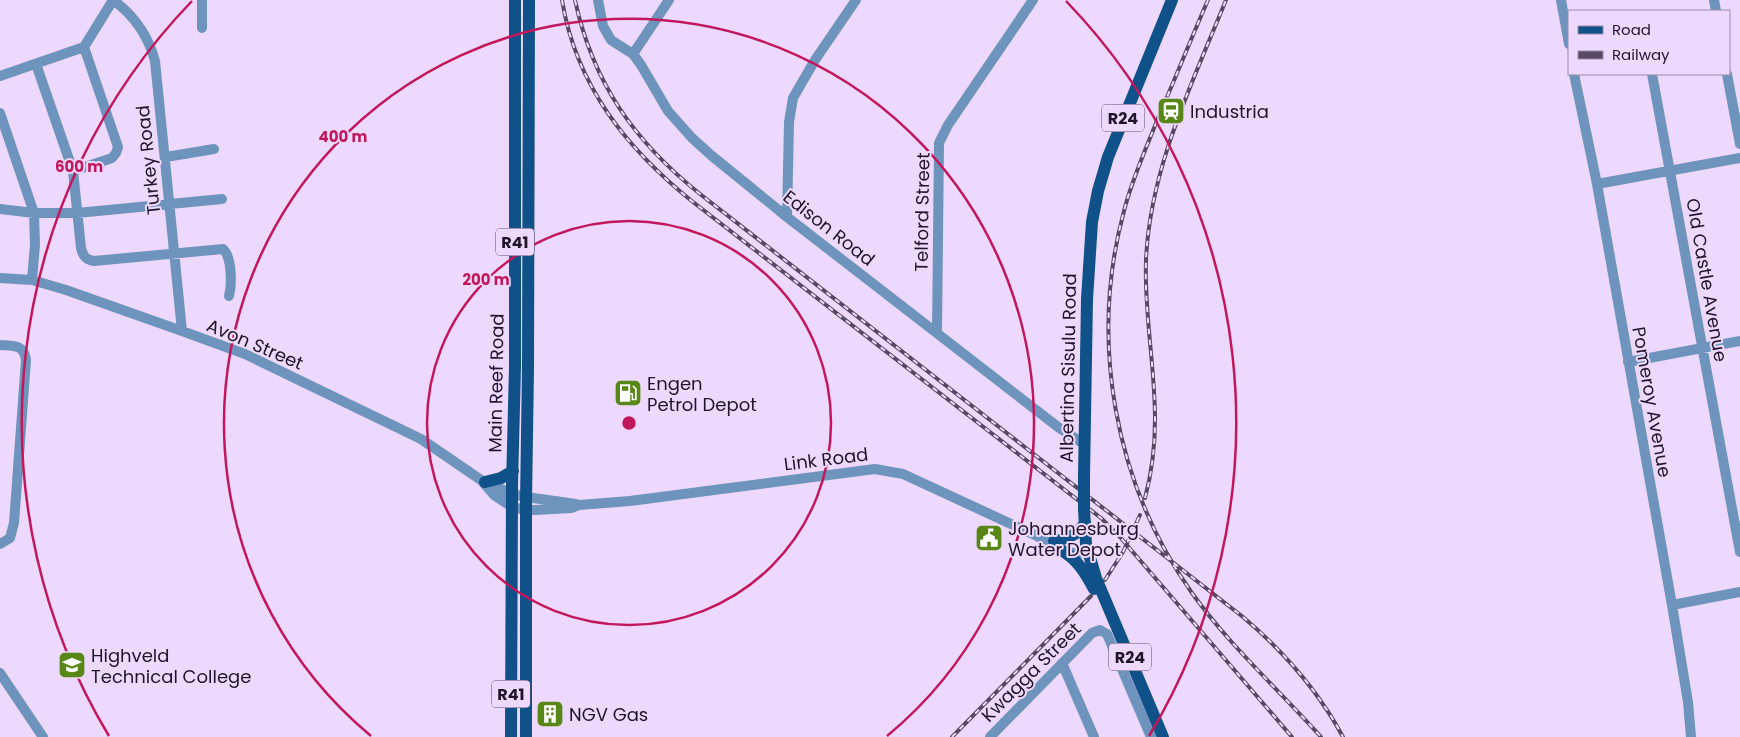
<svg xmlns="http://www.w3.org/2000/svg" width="1740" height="737" font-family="Poppins,sans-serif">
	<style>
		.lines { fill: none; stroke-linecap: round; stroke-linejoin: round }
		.minor { stroke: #6e94bd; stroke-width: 10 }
		.major { stroke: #105189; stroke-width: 12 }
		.rail-casing { stroke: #584963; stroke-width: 4 }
		.rail { stroke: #edd9fd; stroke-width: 2; stroke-dasharray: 5.5; stroke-linecap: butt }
		.major-bridge { stroke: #105189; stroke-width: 12 }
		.ring { fill: none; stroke: #c2185b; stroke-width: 2.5 }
		.labels { text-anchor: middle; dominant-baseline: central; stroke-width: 4; stroke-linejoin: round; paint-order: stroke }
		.shield { fill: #edd9fd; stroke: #5e4f69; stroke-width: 1 }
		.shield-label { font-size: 16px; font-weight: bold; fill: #21142a }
		.poi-label { font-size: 18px; fill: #21142a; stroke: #edd9fd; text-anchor: start }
		.street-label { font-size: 18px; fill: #21142a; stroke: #edd9fd }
		.centre { fill: #c2185b; stroke: #edd9fd; stroke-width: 2.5 }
		.ring-label { font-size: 15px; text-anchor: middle; font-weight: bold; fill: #c2185b; stroke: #edd9fd; stroke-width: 4; stroke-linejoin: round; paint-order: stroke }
	</style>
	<rect width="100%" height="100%" fill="#edd9fd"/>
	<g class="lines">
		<!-- minor -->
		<path class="minor" d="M113,0C135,16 148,35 155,61L182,331
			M598,0L603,26L611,40L633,54L641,65L668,111L692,138L712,156L787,217L1058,427L1084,444
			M1561,0L1569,44
			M1714,0L1716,11
			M202,28V0
			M633,54L669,0
			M36,64L73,171L81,248C83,256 86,260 94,261L223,249C232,257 232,285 229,296
			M1574,74L1597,184L1672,605L1688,702L1691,737
			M1652,74L1740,552
			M1727,74L1740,144
			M0,76L84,47L113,0
			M0,113L34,213L35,245L32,280
			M166,157L214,149
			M73,171L112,158L116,153L118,147L84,47
			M1597,184L1740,158
			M0,209L34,213H77L222,199
			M787,217L789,122L793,98L815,60L856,0
			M0,278L32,280L66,290L182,331L245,354L421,439L481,480L494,495L512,507L526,510H536L571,508L579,505L630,501L875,469L903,474L1035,535L1061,550L1078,554L1083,551L1086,546
			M937,333L939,143L948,125L1033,0
			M0,345C13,346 24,344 26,360L14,523L10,538L0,544
			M1628,362L1740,341
			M484,481L512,494L526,497L576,504
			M1672,605L1740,592
			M1062,663L1094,737
			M0,673L43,737
			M990,737L1092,633L1100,630L1107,634L1151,737"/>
		<!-- major -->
		<path class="major" d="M1084,476L1087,299L1092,222L1098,191L1108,157L1172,0
			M485,482L501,478L513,471
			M1084,509L1086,544L1096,578L1163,737
			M1054,541C1067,539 1080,534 1085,522
			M1061,550C1077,559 1085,572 1094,589
			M511,737L512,485L515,367V0
			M526,737V501L528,367L529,0"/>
		<defs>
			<path id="rail" d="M562,0C576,86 627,149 693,202L1101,518L1120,537L1292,737
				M575,0C593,83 634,141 700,194L1243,617C1283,651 1318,690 1343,737
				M1208,0C1191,39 1175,79 1158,118C1146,149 1132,179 1124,211C1089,340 1114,483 1192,593C1229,645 1278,689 1321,737
				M1145,498C1152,472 1155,446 1155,419C1155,366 1144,313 1146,260C1150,168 1192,84 1226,0
				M1105,580L1123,552L1140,515
				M952,737L1091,596"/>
		</defs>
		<!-- rail casing -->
		<use href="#rail" class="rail-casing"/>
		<!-- rail -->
		<use href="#rail" class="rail"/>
		<!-- major-bridge -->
		<path class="major-bridge" d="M1084,476V509"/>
	</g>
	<!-- distance rings -->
	<g class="ring">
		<circle cx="629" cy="423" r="202"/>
		<path d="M371 736A405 405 0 1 1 887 736"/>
		<path d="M109 736A607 607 0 0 1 192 1M1066 1A607 607 0 0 1 1149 736"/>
	</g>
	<!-- icons -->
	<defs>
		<symbol id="station-square" viewBox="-11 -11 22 22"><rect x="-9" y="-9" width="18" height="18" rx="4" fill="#598717" stroke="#edd9fd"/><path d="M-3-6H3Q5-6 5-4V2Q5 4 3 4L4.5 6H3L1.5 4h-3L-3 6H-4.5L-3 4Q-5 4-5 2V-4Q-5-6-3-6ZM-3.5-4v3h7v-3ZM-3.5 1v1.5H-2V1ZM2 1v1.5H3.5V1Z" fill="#fff"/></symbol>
		<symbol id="fuel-square" viewBox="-11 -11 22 22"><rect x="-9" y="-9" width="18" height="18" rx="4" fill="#598717" stroke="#edd9fd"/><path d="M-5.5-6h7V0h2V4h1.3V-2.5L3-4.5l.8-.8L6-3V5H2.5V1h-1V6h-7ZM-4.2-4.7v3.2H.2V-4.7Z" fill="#fff"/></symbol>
		<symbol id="civic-square" viewBox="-11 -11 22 22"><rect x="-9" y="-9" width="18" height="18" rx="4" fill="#598717" stroke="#edd9fd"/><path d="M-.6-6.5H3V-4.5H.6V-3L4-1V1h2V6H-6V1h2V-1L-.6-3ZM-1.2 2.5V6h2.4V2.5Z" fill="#fff"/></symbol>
		<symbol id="university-square" viewBox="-11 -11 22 22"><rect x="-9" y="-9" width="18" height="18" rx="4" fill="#598717" stroke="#edd9fd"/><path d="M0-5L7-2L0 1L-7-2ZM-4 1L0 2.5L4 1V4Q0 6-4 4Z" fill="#fff"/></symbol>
		<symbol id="building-square" viewBox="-11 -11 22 22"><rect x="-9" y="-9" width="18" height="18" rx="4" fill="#598717" stroke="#edd9fd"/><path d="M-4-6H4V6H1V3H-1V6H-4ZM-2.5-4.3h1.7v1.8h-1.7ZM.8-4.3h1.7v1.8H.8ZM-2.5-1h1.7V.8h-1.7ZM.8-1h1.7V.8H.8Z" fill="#fff"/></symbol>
	</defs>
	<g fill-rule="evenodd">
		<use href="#station-square" x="1155" y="95" width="32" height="32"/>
		<use href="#fuel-square" x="612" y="377" width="32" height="32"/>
		<use href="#civic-square" x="973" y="522" width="32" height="32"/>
		<use href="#university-square" x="56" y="649" width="32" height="32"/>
		<use href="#building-square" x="534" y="698" width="32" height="32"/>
	</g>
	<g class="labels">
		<!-- shield labels -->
		<g class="shield">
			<rect x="1102" y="104.5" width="42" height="27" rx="4"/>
			<rect x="496" y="228.5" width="38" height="27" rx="4"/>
			<rect x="1109" y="643.5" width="42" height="27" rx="4"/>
			<rect x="492" y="680.5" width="38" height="27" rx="4"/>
		</g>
		<g class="shield-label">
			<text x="1123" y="118">R24</text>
			<text x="515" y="242">R41</text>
			<text x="1130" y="657">R24</text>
			<text x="511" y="694">R41</text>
		</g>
		<!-- poi labels -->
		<g class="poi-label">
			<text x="1190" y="111">Industria</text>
			<text x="647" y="383">Engen<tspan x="647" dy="21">Petrol Depot</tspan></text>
			<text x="1008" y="528">Johannesburg<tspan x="1008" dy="21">Water Depot</tspan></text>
			<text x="91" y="655">Highveld<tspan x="91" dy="21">Technical College</tspan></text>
			<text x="569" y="714">NGV Gas</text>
		</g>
		<!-- street labels -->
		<g class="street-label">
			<text transform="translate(148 160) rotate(-96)">Turkey Road</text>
			<text transform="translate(922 212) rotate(-89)">Telford Street</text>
			<text transform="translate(829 228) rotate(38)">Edison Road</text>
			<text transform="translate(1707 280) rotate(80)">Old Castle Avenue</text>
			<text transform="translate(255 344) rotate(23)">Avon Street</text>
			<text transform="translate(1068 368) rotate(-89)">Albertina Sisulu Road</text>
			<text transform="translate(496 383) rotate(-89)">Main Reef Road</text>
			<text transform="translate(1652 402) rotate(80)">Pomeroy Avenue</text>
			<text transform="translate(826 459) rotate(-7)">Link Road</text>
			<text transform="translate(1031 672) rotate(-45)">Kwagga Street</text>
		</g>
	</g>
	<circle cx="629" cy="423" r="8" class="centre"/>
	<g class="ring-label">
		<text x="343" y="142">400 m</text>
		<text x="79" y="172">600 m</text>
		<text x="486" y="285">200 m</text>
	</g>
	<!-- legend -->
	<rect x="1568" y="10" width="162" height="65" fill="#edd9fd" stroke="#9b8aa9"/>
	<rect x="1578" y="26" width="25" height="8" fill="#105189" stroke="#9b8aa9"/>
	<text x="1612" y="35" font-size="15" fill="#21142a">Road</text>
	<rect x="1578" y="51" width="25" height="8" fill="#584963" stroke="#9b8aa9"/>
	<text x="1612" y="60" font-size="15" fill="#21142a">Railway</text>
</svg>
